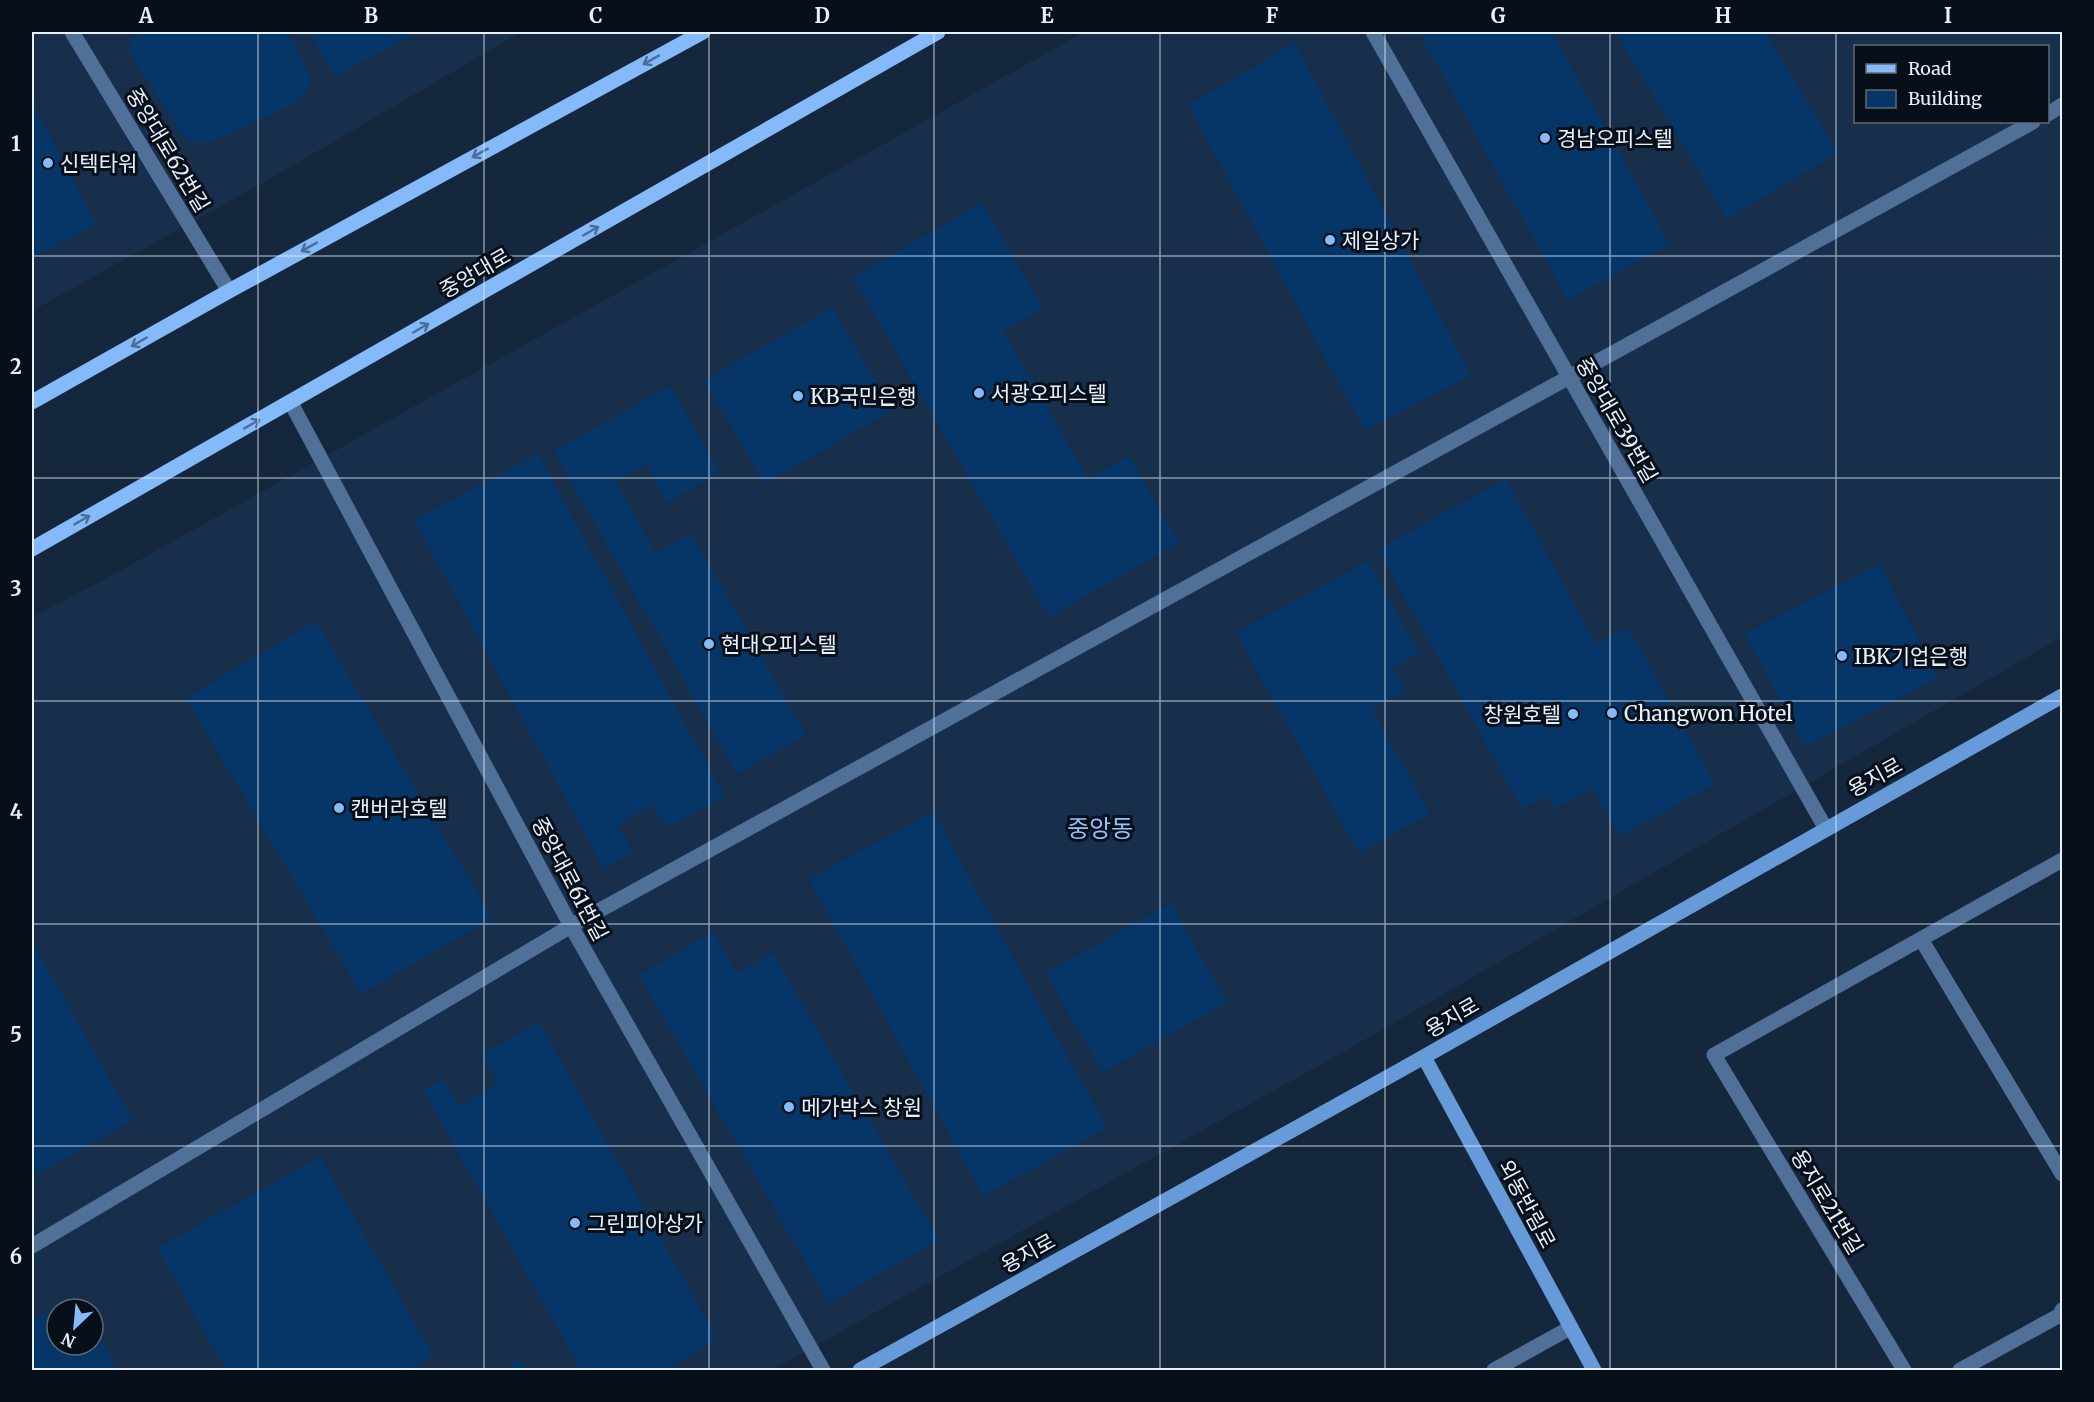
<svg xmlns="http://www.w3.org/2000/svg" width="2094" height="1402" font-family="Merriweather,'Noto Sans KR',serif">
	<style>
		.built { fill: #172f4b; fill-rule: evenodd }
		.building { fill: #053667 }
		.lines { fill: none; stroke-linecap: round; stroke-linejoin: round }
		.minor { stroke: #507097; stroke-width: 15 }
		.tertiary { stroke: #507097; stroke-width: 15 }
		.secondary { stroke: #669ad8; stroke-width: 15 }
		.primary { stroke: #85bafa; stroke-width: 15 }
		.oneway { stroke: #4c6d95 }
		.grid { fill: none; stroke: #e7f1fd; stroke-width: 1.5; stroke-opacity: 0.55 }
		.poi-dot { fill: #86bbfb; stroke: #070f19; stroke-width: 2 }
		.labels { text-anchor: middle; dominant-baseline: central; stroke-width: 6; stroke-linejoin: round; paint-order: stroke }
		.poi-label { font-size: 21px; fill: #e7f1fd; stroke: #070f19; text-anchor: start }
		.street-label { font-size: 21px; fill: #e7f1fd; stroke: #070f19 }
		.quarter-label { font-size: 24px; fill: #92c3ff; stroke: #070f19 }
		.neatline { fill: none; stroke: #e7f1fd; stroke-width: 2 }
		.grid-label { font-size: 20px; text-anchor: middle; font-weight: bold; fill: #e7f1fd }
	</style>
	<rect width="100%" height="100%" fill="#14273d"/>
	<!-- built -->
	<path class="built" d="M32,32H521L282,172L32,311Z
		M1084,32H2062V637L1340,1054L772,1370H32V617L109,577ZM1856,46H2048V122H1856ZM57,1309H93V1345H57Z"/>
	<!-- building -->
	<path class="building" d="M136,32H287L308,70L311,82L306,93L298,102L214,141L203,143L192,142L183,136L128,50Z
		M309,32H417L335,77Z
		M1419,32H1552L1670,244L1568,300Z
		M1615,32H1765L1838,153L1727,219Z
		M1295,43L1471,375L1365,431L1188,105Z
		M32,102L96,224L32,258Z
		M982,203L1043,308L1003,331L1088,479L1129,456L1179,543L1049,617L853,277Z
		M832,307L893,410L765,484L704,381Z
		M670,386L720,473L667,503L646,465L616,482L656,553L691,533L806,735L737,774L554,451Z
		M538,454L725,797L666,828L653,805L617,824L633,853L604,869L414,520Z
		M1506,479L1596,644L1628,627L1715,784L1620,836L1593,788L1554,809L1546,796L1522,809L1378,549Z
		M1368,561L1419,653L1393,668L1406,690L1372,709L1430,814L1359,853L1236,633Z
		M1879,564L1938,677L1805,747L1745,634Z
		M316,621L492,918L361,994L186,698Z
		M933,812L1107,1128L983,1196L809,879Z
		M1171,903L1227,1003L1102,1072L1046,973Z
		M713,932L737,973L773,953L939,1240L829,1303L639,975Z
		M32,942L133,1120L35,1175L32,1169Z
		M539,1022L718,1340L664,1370H581L423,1090L443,1079L459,1106L497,1084L481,1055Z
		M320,1157L433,1356L407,1370H226L157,1248Z
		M75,1295L83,1309H57V1345H93V1327L118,1370H32V1320Z
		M520,1360L526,1370H501Z"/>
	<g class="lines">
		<!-- minor -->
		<path class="minor" d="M1373,32L1826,829
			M2048,114L2062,105
			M1921,939L2062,1174
			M32,1246L571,926L2033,122
			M1494,1370L1570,1328
			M1904,1370L1714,1055L2062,860
			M1960,1370L2060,1315L2062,1310"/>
		<!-- tertiary -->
		<path class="tertiary" d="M72,32L229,291
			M291,403L571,926L823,1370"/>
		<!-- secondary -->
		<path class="secondary" d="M1424,1057L1594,1370
			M860,1370L1397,1072L2062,696"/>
		<!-- primary -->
		<path class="primary" d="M32,402L229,291L703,32
			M32,549L938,32"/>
	</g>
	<!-- one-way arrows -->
	<defs><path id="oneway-shaft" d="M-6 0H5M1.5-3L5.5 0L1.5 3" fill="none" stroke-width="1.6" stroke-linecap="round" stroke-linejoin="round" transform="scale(1.5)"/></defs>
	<g class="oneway">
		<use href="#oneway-shaft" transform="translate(651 60) rotate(151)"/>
		<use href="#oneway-shaft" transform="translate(480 153) rotate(151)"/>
		<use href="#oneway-shaft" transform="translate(591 231) rotate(-30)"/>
		<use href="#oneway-shaft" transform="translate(309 247) rotate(151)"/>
		<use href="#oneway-shaft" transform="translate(421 328) rotate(-30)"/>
		<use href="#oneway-shaft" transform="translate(139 342) rotate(150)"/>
		<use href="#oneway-shaft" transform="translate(252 424) rotate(-30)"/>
		<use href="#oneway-shaft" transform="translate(82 520) rotate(-30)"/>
	</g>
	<!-- grid -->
	<path class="grid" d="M258,32V1370M484,32V1370M709,32V1370M934,32V1370M1160,32V1370M1385,32V1370M1610,32V1370M1836,32V1370M32,256H2062M32,478H2062M32,701H2062M32,924H2062M32,1146H2062"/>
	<!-- markers -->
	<g class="poi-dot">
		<circle cx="1545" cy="138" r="6"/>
		<circle cx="48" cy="163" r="6"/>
		<circle cx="1330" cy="240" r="6"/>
		<circle cx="979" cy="393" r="6"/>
		<circle cx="798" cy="396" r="6"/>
		<circle cx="709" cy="644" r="6"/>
		<circle cx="1842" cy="656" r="6"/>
		<circle cx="1612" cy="713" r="6"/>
		<circle cx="1573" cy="714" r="6"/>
		<circle cx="339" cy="808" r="6"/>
		<circle cx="789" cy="1107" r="6"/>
		<circle cx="575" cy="1223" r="6"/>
	</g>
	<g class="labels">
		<!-- poi labels -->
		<g class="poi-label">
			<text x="1557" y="138">경남오피스텔</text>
			<text x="60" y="163">신텍타워</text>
			<text x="1342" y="240">제일상가</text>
			<text x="991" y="393">서광오피스텔</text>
			<text x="810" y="396">KB국민은행</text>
			<text x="721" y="644">현대오피스텔</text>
			<text x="1854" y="656">IBK기업은행</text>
			<text x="1624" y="713">Changwon Hotel</text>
			<text x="1561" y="714" text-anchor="end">창원호텔</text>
			<text x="351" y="808">캔버라호텔</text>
			<text x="801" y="1107">메가박스 창원</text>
			<text x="587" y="1223">그린피아상가</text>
		</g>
		<!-- street labels -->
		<g class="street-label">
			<text transform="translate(168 150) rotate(59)">중앙대로62번길</text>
			<text transform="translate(475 273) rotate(-30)">중앙대로</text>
			<text transform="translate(1617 420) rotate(60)">중앙대로39번길</text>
			<text transform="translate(1875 777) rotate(-29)">용지로</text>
			<text transform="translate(570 879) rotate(62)">중앙대로61번길</text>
			<text transform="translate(1452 1017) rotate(-30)">용지로</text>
			<text transform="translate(1827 1202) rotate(59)">용지로21번길</text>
			<text transform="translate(1527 1204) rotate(62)">외동반림로</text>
			<text transform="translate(1028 1253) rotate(-29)">용지로</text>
		</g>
		<!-- quarter labels -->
		<g class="quarter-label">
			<text x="1100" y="828">중앙동</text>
		</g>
	</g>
	<!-- border -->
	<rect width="2094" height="1402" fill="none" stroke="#070f19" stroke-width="66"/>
	<!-- legend -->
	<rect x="1854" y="45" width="195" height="78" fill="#070f19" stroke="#616974" stroke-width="1.5"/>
	<rect x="1866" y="64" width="30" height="9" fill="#85bafa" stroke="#616974" stroke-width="1.5"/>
	<text x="1908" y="75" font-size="18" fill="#e7f1fd">Road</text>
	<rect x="1866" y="90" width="30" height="18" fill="#053667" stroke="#616974" stroke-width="1.5"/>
	<text x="1908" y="105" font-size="18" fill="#e7f1fd">Building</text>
	<!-- north arrow -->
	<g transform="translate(75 1327) rotate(206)"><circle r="28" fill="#070f19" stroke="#616974" stroke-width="1.5"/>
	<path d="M0-4.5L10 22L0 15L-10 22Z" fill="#86bbfb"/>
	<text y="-9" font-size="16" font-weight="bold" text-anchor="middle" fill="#e7f1fd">N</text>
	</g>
	<rect x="33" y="33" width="2028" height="1336" class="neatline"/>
	<g class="grid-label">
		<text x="146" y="23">A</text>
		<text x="371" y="23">B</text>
		<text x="596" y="23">C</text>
		<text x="822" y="23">D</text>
		<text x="1047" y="23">E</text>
		<text x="1272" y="23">F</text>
		<text x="1498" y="23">G</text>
		<text x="1723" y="23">H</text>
		<text x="1948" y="23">I</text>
		<text x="16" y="151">1</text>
		<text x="16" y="374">2</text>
		<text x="16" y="596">3</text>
		<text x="16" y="819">4</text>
		<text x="16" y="1042">5</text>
		<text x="16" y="1264">6</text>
	</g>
</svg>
